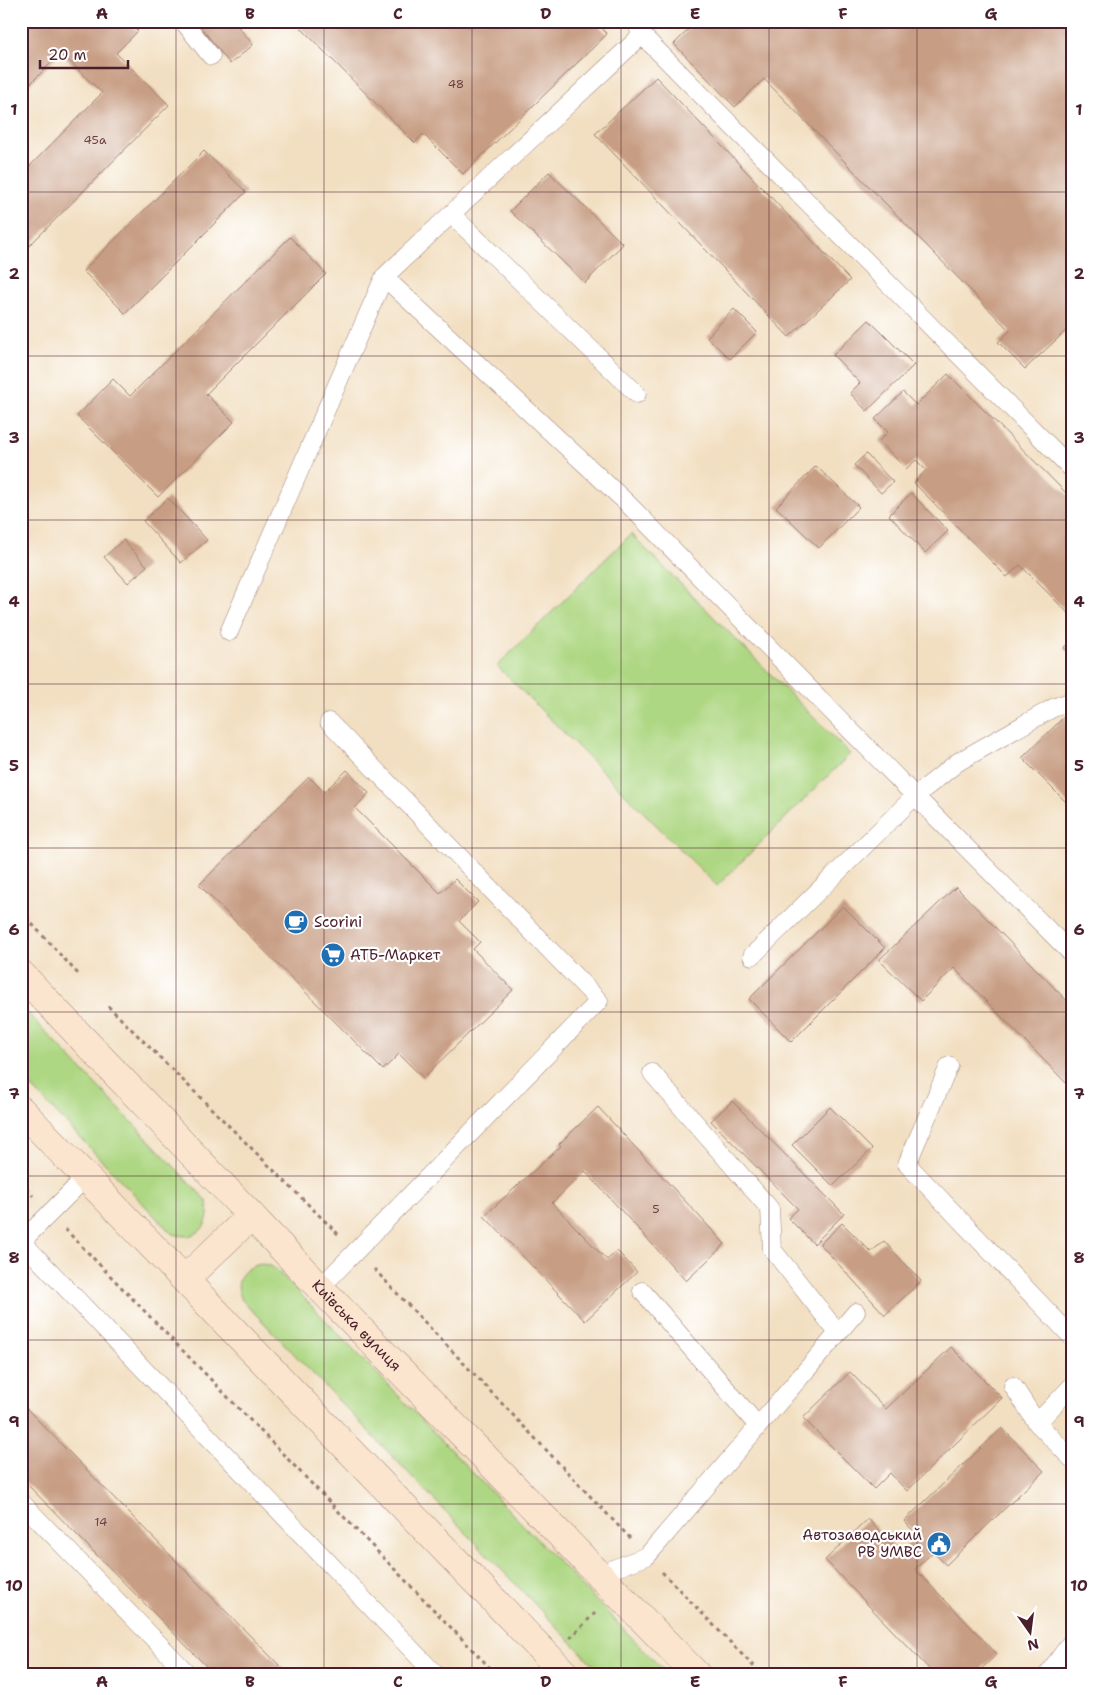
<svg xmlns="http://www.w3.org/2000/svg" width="1093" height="1695" font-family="'Shantell Sans',sans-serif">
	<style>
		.green { fill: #add782; stroke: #7c7b56 }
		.building { fill: #c79d83 }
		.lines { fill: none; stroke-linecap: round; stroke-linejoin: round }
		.lane-casing { stroke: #9e7f76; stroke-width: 19 }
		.secondary-casing { stroke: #9e7f76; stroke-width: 29 }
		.path { stroke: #9e7f76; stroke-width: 3; stroke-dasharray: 4 4; stroke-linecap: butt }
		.lane { stroke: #fff; stroke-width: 18 }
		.secondary { stroke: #fbe5cf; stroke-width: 28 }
		.grid { fill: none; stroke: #4a1f2b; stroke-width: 1; stroke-opacity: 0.55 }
		.labels { text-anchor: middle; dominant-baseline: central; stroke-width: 4.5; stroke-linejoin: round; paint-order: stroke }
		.number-label { font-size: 12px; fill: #693e41 }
		.poi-label { font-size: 15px; fill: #4a1f2b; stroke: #fff; text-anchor: start }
		.street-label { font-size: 15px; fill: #4a1f2b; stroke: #fff }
		.neatline { fill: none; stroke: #4a1f2b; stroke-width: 2 }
		.grid-label { font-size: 16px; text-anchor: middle; font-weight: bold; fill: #4a1f2b }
	</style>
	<rect width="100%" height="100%" fill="#fff"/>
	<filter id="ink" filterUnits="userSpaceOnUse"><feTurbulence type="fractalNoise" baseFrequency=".02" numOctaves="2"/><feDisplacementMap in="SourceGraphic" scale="10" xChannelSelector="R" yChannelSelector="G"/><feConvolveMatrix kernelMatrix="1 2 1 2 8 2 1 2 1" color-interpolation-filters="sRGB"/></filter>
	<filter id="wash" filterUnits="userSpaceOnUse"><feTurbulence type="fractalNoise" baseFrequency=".0096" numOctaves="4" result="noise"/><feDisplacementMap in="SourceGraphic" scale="20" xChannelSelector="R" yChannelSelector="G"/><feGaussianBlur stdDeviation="1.12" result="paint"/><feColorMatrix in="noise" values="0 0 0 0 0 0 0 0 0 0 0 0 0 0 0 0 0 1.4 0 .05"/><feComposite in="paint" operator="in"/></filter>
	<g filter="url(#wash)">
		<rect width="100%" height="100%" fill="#f2dfc1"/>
		<!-- green -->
		<path class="green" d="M631,534L850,754L717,886L497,666Z
			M21,1006L207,1201C213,1226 196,1243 171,1233L21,1076Z
			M260,1264L269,1265L277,1270L667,1674H602L242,1300C233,1281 241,1269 260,1264Z"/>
		<g id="blocks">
			<!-- building -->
			<path class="building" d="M21,21H128L138,31L116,53L169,105L21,254V175L102,93L61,53L21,93Z
				M196,21H234L253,45L230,64Z
				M307,21H595L607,34L463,174L423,134L415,143L301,28Z
				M697,21H1072V325L1025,369L998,342L1010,331L764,79L735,107L674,44Z
				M656,77L850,280L789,337L595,134Z
				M204,151L246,192L125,313L83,271Z
				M549,172L623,244L585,283L510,211Z
				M290,237L326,274L206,394L234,422L158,497L77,416L113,379L130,396Z
				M734,309L757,332L730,359L707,337Z
				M869,320L914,365L867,411L850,393L860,383L833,355Z
				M948,374L1072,499V617L1020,565L1007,577L914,483L926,470L916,460L906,469L879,441L888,432L875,419L903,392L916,405Z
				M866,454L893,482L881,493L854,465Z
				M816,466L859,507L819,548L776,507Z
				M911,493L948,531L925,553L889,515Z
				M168,498L207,540L181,563L143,521Z
				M123,540L147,566L128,583L104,557Z
				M1072,641V655L1064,648Z
				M1064,717L1072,724V808L1022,758Z
				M347,770L369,793L355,808L440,893L455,879L478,902L459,921L480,942L473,949L513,990L423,1078L399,1054L383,1070L199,885L309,777L324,792Z
				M956,887L1072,1006V1089L954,968L921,1001L879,960Z
				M843,906L885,948L791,1042L749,999Z
				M732,1101L844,1214L814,1244L788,1218L798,1209L711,1121Z
				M598,1107L725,1244L686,1281L585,1171L552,1203L607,1260L617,1251L637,1272L585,1321L484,1216L561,1146L559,1144Z
				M830,1107L872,1149L833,1186L792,1145Z
				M842,1223L871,1252L884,1241L921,1281L885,1315L820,1244Z
				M951,1347L1002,1398L907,1491L890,1473L874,1489L803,1418L850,1372L886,1409Z
				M21,1403L181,1566L288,1674H214L21,1478Z
				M1002,1428L1044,1471L946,1565L933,1552L915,1569L997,1654L976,1674H934L825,1560L868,1519L900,1553L918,1536L904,1521Z"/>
		</g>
	</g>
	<g filter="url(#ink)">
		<use href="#blocks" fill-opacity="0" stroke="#9e7f76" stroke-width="1"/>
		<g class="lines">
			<defs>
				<path id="lane" d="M183,21L211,56
					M635,21L642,35L1072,469
					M642,35L384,277L626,502L915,796L752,956
					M451,214L637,394
					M229,632L384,277
					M1072,701L1053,708L958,762L915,796L1072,954
					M949,1066L907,1164L1072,1337
					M652,1073L770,1209L772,1249L838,1333
					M21,1242L86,1177
					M22,1242L435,1674
					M320,1288L599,1001L329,722
					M642,1291L758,1426
					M1013,1386L1037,1423
					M1072,1386L1037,1423L1072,1459
					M21,1502L188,1674
					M600,1574L647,1556L856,1312
					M1048,1674L1072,1641"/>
				<g id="secondary">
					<path id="s1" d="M21,974L320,1288L696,1674"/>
					<path d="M21,1110L565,1674"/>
					<path d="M185,1279L251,1216"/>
				</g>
			</defs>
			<!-- lane casing -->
			<use href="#lane" class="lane-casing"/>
			<!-- secondary casing -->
			<use href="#secondary" class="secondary-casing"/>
			<!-- path -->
			<path class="path" d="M21,912L79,975
				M108,1006L340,1236
				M21,1183L33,1196
				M65,1229L496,1674
				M374,1269L630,1538
				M662,1572L761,1674
				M570,1638L595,1613"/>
			<!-- lane -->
			<use href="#lane" class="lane"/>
			<!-- secondary -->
			<use href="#secondary" class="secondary"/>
		</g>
	</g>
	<!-- grid -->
	<path class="grid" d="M176,21V1674M324,21V1674M472,21V1674M621,21V1674M769,21V1674M917,21V1674M21,192H1072M21,356H1072M21,520H1072M21,684H1072M21,848H1072M21,1012H1072M21,1176H1072M21,1340H1072M21,1504H1072"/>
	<!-- icons -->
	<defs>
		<symbol id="cafe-disc" viewBox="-11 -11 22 22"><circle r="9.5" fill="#1f6fb2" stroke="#fff"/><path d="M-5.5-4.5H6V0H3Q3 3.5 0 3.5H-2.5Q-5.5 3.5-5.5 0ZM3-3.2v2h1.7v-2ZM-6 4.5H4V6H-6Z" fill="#fff"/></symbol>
		<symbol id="supermarket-disc" viewBox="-11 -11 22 22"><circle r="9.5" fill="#1f6fb2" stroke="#fff"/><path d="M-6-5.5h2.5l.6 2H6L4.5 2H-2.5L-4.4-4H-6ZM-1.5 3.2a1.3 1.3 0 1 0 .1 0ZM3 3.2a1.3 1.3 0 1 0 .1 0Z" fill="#fff"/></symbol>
		<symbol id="civic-disc" viewBox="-11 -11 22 22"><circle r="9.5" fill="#1f6fb2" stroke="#fff"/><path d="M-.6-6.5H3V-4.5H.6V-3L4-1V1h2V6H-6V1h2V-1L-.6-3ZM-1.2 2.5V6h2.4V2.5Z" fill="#fff"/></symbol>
	</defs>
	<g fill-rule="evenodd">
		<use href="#cafe-disc" x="282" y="908" width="28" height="28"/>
		<use href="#supermarket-disc" x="319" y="941" width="28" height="28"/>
		<use href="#civic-disc" x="925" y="1530" width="28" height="28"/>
	</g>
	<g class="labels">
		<!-- number labels -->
		<g class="number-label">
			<text x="456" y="84">48</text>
			<text x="95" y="140">45а</text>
			<text x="656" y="1209">5</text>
			<text x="101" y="1522">14</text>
		</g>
		<!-- poi labels -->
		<g class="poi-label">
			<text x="314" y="922">Scorini</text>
			<text x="350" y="955">АТБ-Маркет</text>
			<text x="922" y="1535" text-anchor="end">Автозаводський<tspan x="922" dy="17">РВ УМВС</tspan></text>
		</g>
		<!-- street labels -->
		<g class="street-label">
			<text stroke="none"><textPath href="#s1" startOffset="486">Київська вулиця</textPath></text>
		</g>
	</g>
	<!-- margin -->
	<rect width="1093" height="1695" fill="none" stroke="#fff" stroke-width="55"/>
	<!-- north arrow -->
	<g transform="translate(1030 1632) rotate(166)" stroke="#ffffff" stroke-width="4" paint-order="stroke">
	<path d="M0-4L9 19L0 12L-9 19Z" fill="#4a1f2b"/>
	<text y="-8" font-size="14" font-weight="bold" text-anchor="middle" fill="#4a1f2b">N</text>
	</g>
	<!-- scale -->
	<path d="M40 60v8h88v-8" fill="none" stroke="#4a1f2b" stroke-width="2.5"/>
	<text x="48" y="60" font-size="15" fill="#4a1f2b" stroke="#ffffff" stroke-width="4" paint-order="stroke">20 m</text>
	<rect x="28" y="28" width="1038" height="1640" class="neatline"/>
	<g class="grid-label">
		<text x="102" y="19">A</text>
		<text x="250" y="19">B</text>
		<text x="398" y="19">C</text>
		<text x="546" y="19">D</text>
		<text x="695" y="19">E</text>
		<text x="843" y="19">F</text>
		<text x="991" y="19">G</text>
		<text x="14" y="115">1</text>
		<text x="1079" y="115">1</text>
		<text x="14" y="279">2</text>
		<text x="1079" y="279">2</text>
		<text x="14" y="443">3</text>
		<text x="1079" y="443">3</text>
		<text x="14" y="607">4</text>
		<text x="1079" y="607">4</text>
		<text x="14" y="771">5</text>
		<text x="1079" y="771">5</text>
		<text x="14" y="935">6</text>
		<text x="1079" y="935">6</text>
		<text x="14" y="1099">7</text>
		<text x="1079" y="1099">7</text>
		<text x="14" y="1263">8</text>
		<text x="1079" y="1263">8</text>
		<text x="14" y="1427">9</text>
		<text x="1079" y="1427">9</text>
		<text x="14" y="1591">10</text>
		<text x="1079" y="1591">10</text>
		<text x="102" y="1687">A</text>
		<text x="250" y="1687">B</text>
		<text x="398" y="1687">C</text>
		<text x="546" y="1687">D</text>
		<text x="695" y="1687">E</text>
		<text x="843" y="1687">F</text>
		<text x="991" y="1687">G</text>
	</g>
</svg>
